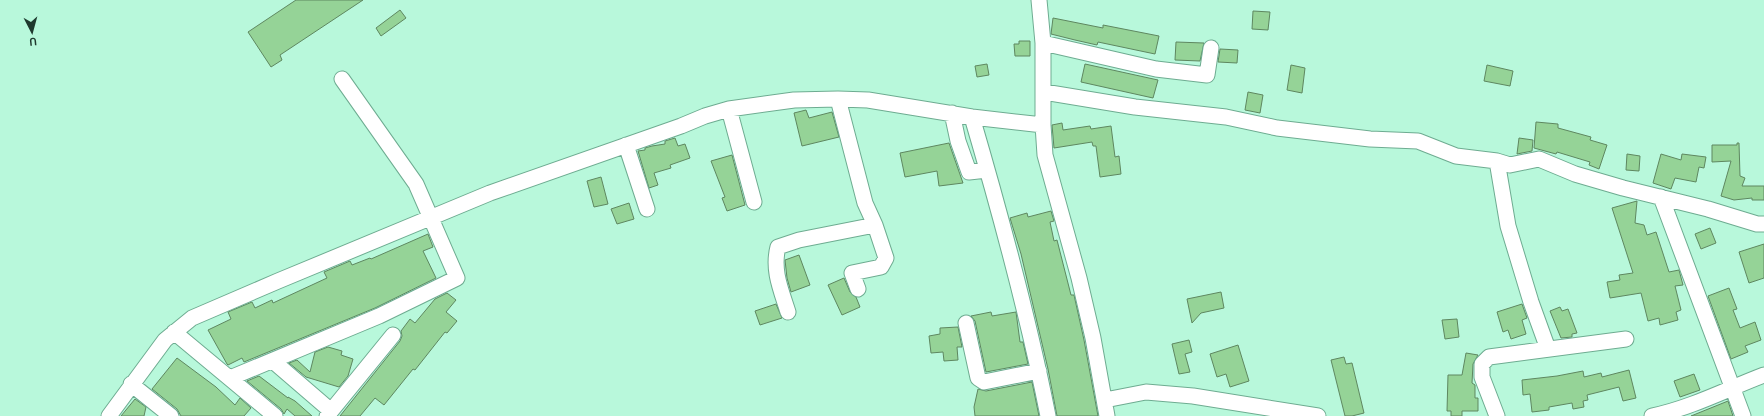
<svg xmlns="http://www.w3.org/2000/svg" width="1764" height="416" font-family="Ubuntu,sans-serif">
	<style>
		.building { fill: #95d397; stroke: #5e8760 }
		.lines { fill: none; stroke-linecap: round; stroke-linejoin: round }
		.minor-casing { stroke: #6eac91; stroke-width: 17 }
		.minor { stroke: #fff; stroke-width: 15 }
	</style>
	<rect width="100%" height="100%" fill="#b8f8db"/>
	<!-- building -->
	<path class="building" d="M296,0H363L280,55L282,60L271,67L248,32Z
		M400,10L406,18L381,36L376,28Z
		M1253,11L1270,12L1268,30L1252,29Z
		M1053,18L1103,28V25L1159,36L1155,54L1098,42L1097,45L1075,40L1051,34Z
		M1019,41H1030V56H1015L1014,44H1019Z
		M1176,42L1204,43L1200,61L1175,60Z
		M1220,49L1238,50L1237,63L1218,62Z
		M987,64L989,75L977,77L975,66Z
		M1085,64L1158,80L1153,98L1081,82Z
		M1291,65L1305,68L1302,93L1287,90Z
		M1487,65L1513,71L1510,86L1484,81Z
		M1248,92L1263,95L1260,113L1245,110Z
		M806,110L809,118L832,112L839,137L802,146L794,113Z
		M1536,122L1558,124V128L1591,137L1590,140L1607,145L1599,169L1589,165L1590,162L1557,152L1556,154L1534,148Z
		M1062,123L1063,130L1090,126L1091,129L1111,126L1115,157L1119,156L1121,174L1100,177L1096,146H1093L1092,142L1054,148L1052,125Z
		M675,138L678,146L685,144L690,158L670,165L671,168L654,173L658,185L649,188L638,151L645,150V148L652,146L665,144V141Z
		M1519,138L1533,140L1532,151L1517,154Z
		M949,143L963,183L939,186L937,171L905,177L900,153Z
		M1737,143H1739L1740,176L1745,178L1742,186H1764V200H1752V198L1734,200L1721,196L1731,161L1712,162V145H1737Z
		M1627,154L1640,156L1639,171L1626,170Z
		M1661,154L1681,160L1682,154L1706,157L1704,168L1699,167L1696,182L1675,178L1671,189L1653,183Z
		M732,155L745,205L727,211L722,198L725,197L711,161Z
		M601,177L608,204L594,207L587,181Z
		M1637,201L1635,223L1644,225L1647,235L1656,232L1669,272L1679,270L1683,285L1675,286L1681,310L1676,312L1678,320L1660,325L1659,318L1648,321L1641,293L1610,298L1607,282L1620,280L1619,275L1633,273L1612,208Z
		M629,203L634,219L617,224L611,209Z
		M1051,211L1054,221L1050,222L1054,241L1057,240L1071,295H1074L1084,340L1098,416H1057L1048,369L1021,254L1010,218L1027,213L1028,217Z
		M1710,228L1716,243L1701,249L1695,234Z
		M428,234L433,247L423,251L436,278L375,308L244,362L242,358L228,365L227,364L208,330L231,319L228,312L252,302L255,308L272,300L273,303L327,278L324,272L350,261L352,265L370,258L371,259Z
		M1764,244V278L1749,283L1739,252Z
		M799,255L810,285L791,292L787,278L785,260Z
		M844,278L850,292L856,297L860,307L842,315L828,285Z
		M1729,288L1737,309L1733,310L1740,328L1755,322L1761,340L1745,346L1748,352L1731,359L1708,296Z
		M1221,292L1224,308L1201,313L1192,323L1187,299Z
		M447,293L456,300L446,312L457,321L447,333L445,332L415,370L413,369L384,405L375,398L360,416H340L400,341L402,336L401,331L410,319L415,323L435,299Z
		M776,304L782,318L760,325L755,311Z
		M1522,304L1527,318L1522,320L1526,334L1511,339L1508,330L1503,332L1497,312Z
		M1560,307L1562,311L1568,309L1577,333L1572,334V337L1561,338L1550,311Z
		M991,312L992,316L1016,312L1020,342H1023L1028,364L986,372L975,321L971,316Z
		M1457,319L1459,337L1445,339L1442,320Z
		M958,327L962,347H957L958,360L944,361L943,352L931,353L929,336L940,334V328Z
		M1189,340L1192,352L1185,354L1190,372L1179,374L1172,344Z
		M1238,345L1249,381L1230,387L1226,374L1217,377L1210,354Z
		M328,347L342,351L341,355L353,359L348,376L339,387L306,377L289,363L297,360L310,372L315,352Z
		M1466,353L1478,355L1473,364L1472,383L1475,385V398H1478V411H1462V416H1451V411H1447L1448,375H1462Z
		M1344,357L1346,364L1352,363L1364,413L1352,416H1345L1331,360Z
		M177,358L216,387L235,405L240,398L251,408L244,416H181L177,409L152,389Z
		M1629,370L1636,398L1623,401L1619,387L1587,395L1588,400L1583,401L1584,407L1573,409L1572,403L1549,407V410L1532,412L1530,394L1523,395L1522,380L1557,376L1583,371L1584,377L1601,373L1602,377Z
		M1694,374L1700,390L1680,397L1674,381Z
		M259,376L288,398V397L295,401L312,416H295L287,409L284,414L281,409L247,381Z
		M1032,382L1039,416H975L974,407L978,389L986,391Z
		M135,399L146,407L144,416H121Z
		M1728,401L1733,416H1691Z"/>
	<g class="lines">
		<defs>
			<path id="minor" d="M1039,0L1043,43V125L1045,155L1079,278L1093,338L1107,416
				M1043,43L1156,69L1207,75L1211,48
				M1044,92L1135,107L1226,117L1277,128L1370,139L1418,141L1456,156L1497,161L1510,165L1539,159L1575,174L1623,188L1708,209L1757,224H1764
				M729,109L754,202
				M952,113L958,141L969,172L987,170
				M972,117C1001,216 1028,315 1048,416
				M626,145L647,209
				M1497,161L1508,226L1531,302L1548,349
				M1661,197L1743,416
				M858,289L852,273L881,267L886,258L875,225
				M788,312C781,290 772,270 778,247L799,240L875,225L865,203L838,99
				M966,323L978,378L984,382L1039,371
				M174,332L275,416
				M273,361L331,411
				M230,378L379,316L457,278L416,184L342,79
				M131,384L171,416
				M1105,400L1146,392L1193,396L1318,416
				M109,416L165,340L192,318L278,281L490,193L681,126L705,116L729,109L794,100L838,99L868,100L972,117L1043,125
				M327,416L393,335
				M1497,416L1482,377V364L1489,357L1626,339
				M1652,416C1691,408 1727,389 1764,375"/>
		</defs>
		<!-- minor casing -->
		<use href="#minor" class="minor-casing"/>
		<!-- minor -->
		<use href="#minor" class="minor"/>
	</g>
	<!-- north arrow -->
	<g transform="translate(32 32) rotate(174)" stroke="#b8f8db" stroke-width="3" paint-order="stroke">
	<path d="M0-3L7 15L0 10L-7 15Z" fill="#1f392e"/>
	<text y="-6" font-size="11" font-weight="bold" text-anchor="middle" fill="#1f392e">U</text>
	</g>
</svg>
